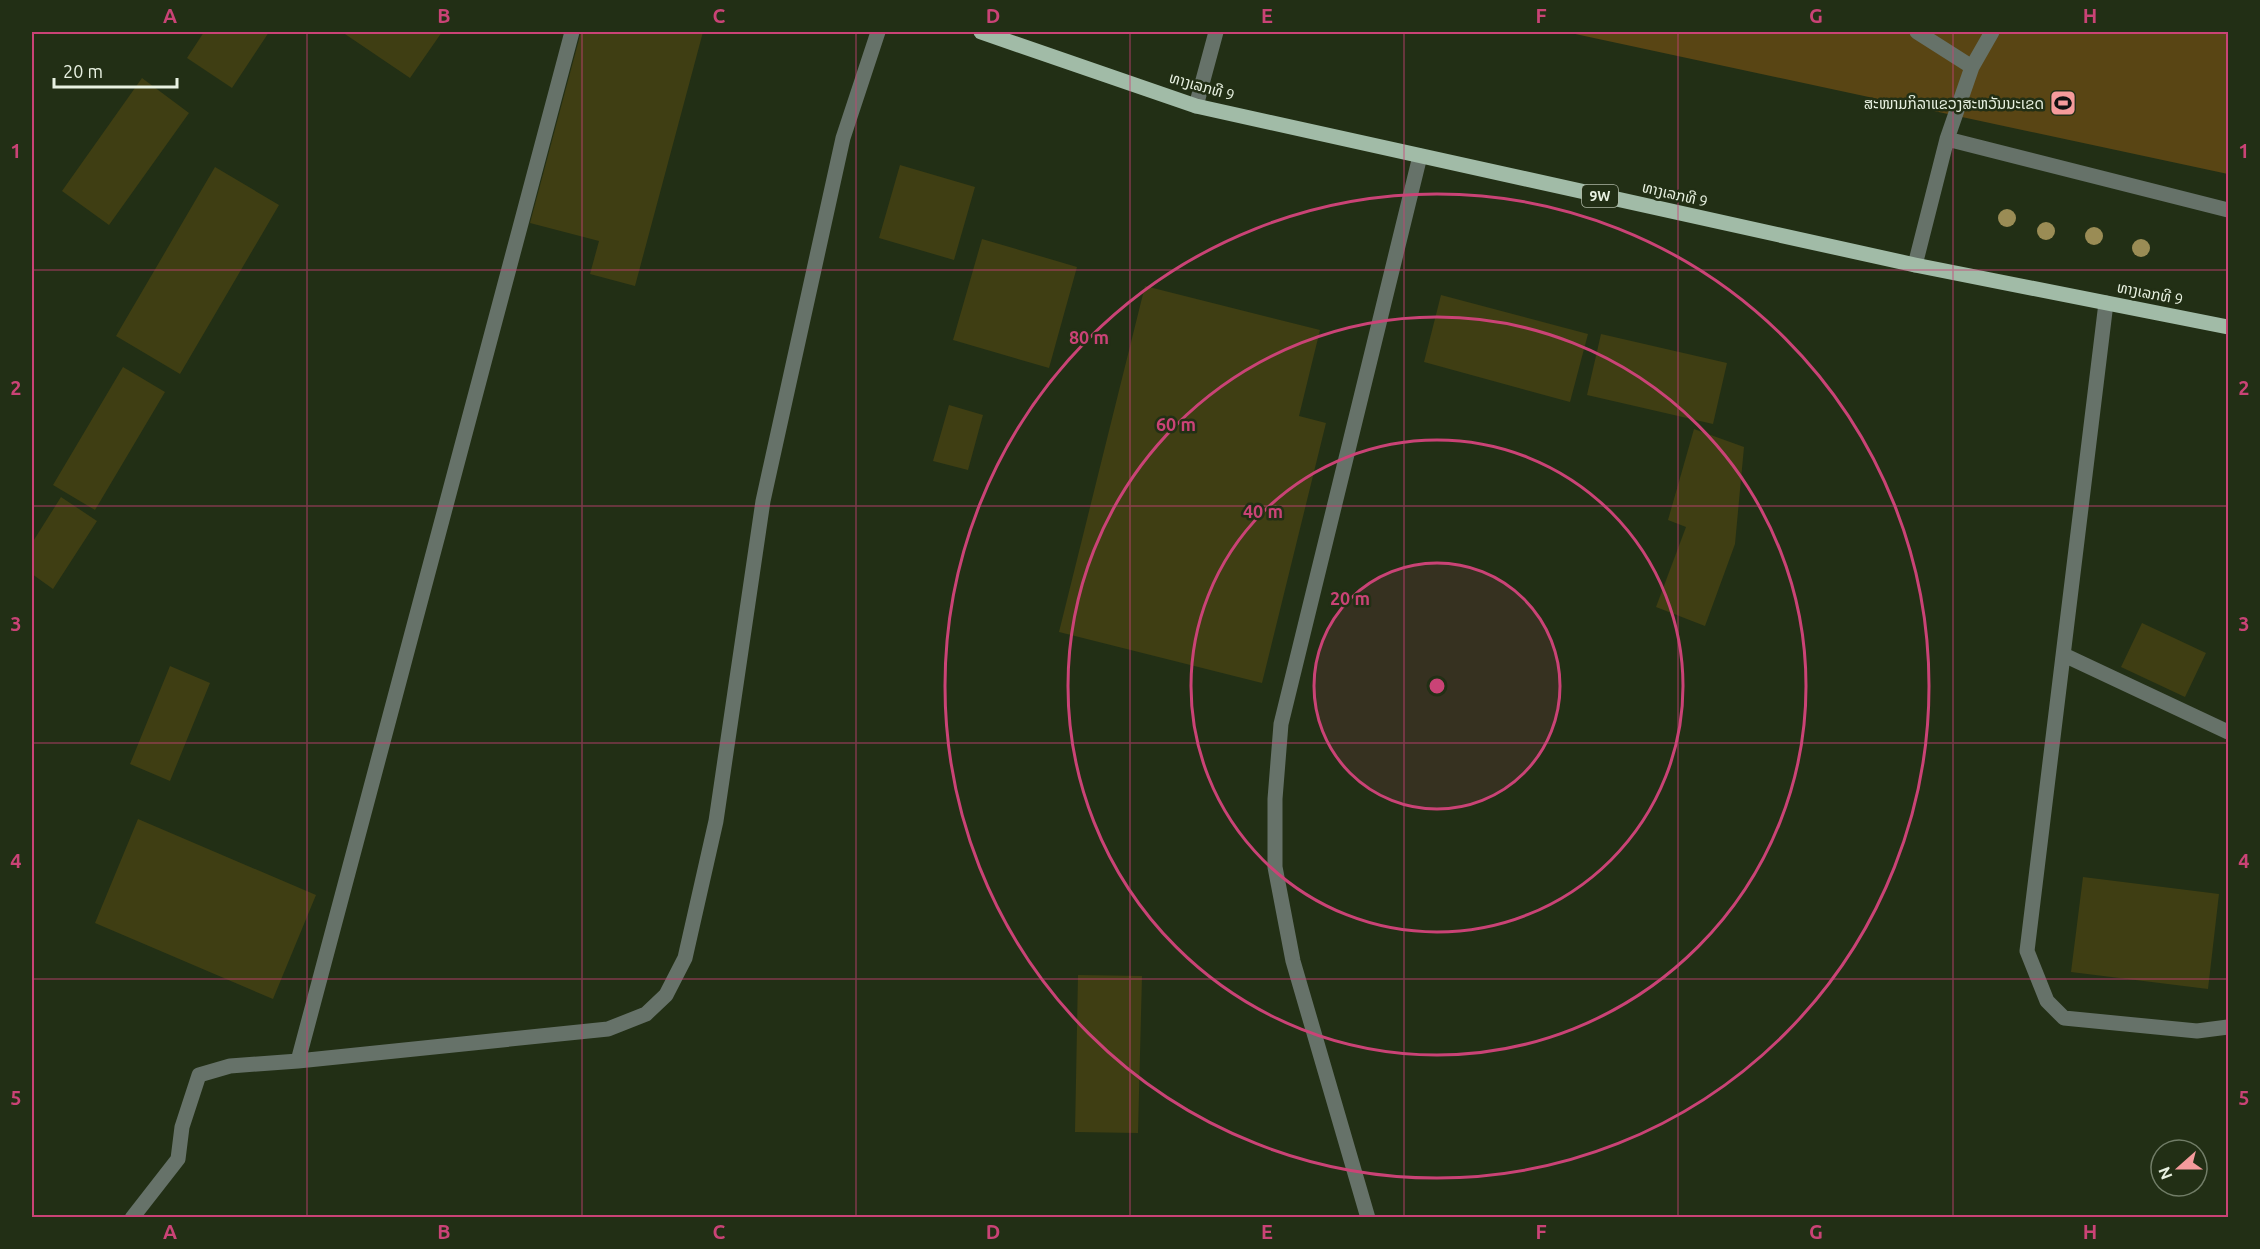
<svg xmlns="http://www.w3.org/2000/svg" width="2260" height="1249" font-family="Ubuntu,'Noto Sans Lao',sans-serif">
	<style>
		.green { fill: #594514 }
		.building { fill: #3f3e13 }
		.lines { fill: none; stroke-linecap: round; stroke-linejoin: round }
		.minor { stroke: #667269; stroke-width: 15 }
		.major { stroke: #a1bba7; stroke-width: 15 }
		.tree { fill: #9a8c55 }
		.grid { fill: none; stroke: #ca4376; stroke-width: 1.5; stroke-opacity: 0.55 }
		.ring { fill: none; stroke: #ca4376; stroke-width: 3 }
		.labels { text-anchor: middle; dominant-baseline: central; stroke-width: 5; stroke-linejoin: round; paint-order: stroke }
		.shield { fill: #222f15; stroke: #adb7a4; stroke-width: 1.5 }
		.shield-label { font-size: 14px; font-weight: bold; fill: #e8f1e1 }
		.street-label { font-size: 15px; fill: #e8f1e1; stroke: #222f15 }
		.poi-label { font-size: 15px; fill: #e8f1e1; stroke: #222f15; text-anchor: end }
		.centre { fill: #ca4376; stroke: #222f15; stroke-width: 3 }
		.ring-label { font-size: 18px; text-anchor: middle; font-weight: bold; fill: #ca4376; stroke: #222f15; stroke-width: 5; stroke-linejoin: round; paint-order: stroke }
		.neatline { fill: none; stroke: #ca4376; stroke-width: 2 }
		.grid-label { font-size: 20px; text-anchor: middle; font-weight: bold; fill: #ca4376 }
	</style>
	<rect width="100%" height="100%" fill="#222f15"/>
	<!-- green -->
	<path class="green" d="M1566,32H2228V174Z"/>
	<!-- building -->
	<path class="building" d="M204,32H269L232,88L187,58Z
		M342,32H442L410,78Z
		M581,32H703L635,286L590,274L599,241L530,223Z
		M142,78L189,113L109,225L62,191Z
		M900,165L975,187L954,260L879,238Z
		M215,167L279,205L180,374L116,336Z
		M982,239L1077,267L1049,368L953,340Z
		M1145,286L1320,330L1299,416L1326,423L1262,683L1059,632Z
		M1441,295L1588,334L1570,402L1424,362Z
		M1601,334L1727,363L1713,424L1587,395Z
		M123,367L165,392L95,510L53,485Z
		M949,405L983,415L968,470L933,461Z
		M1694,429L1744,447L1735,544L1705,626L1656,607L1686,527L1668,520Z
		M61,497L97,521L53,589L32,574V543Z
		M2142,623L2206,653L2185,697L2121,667Z
		M170,666L210,683L170,781L130,764Z
		M138,819L316,895L273,999L95,923Z
		M2083,877L2219,894L2208,989L2071,972Z
		M1078,975L1142,976L1138,1133L1075,1132Z"/>
	<g class="lines">
		<!-- minor -->
		<path class="minor" d="M1917,32L1972,67
			M1196,106L1216,32
			M1947,139L2228,210
			M1915,265L1947,139L1972,67L1992,32
			M2106,303L2027,951L2047,1001L2064,1018L2197,1031L2228,1027
			M2064,655L2228,732
			M298,1061L572,32
			M132,1218L178,1159L182,1127L199,1075L230,1066L298,1061L608,1029L646,1014L666,995L685,958L716,821L763,501L843,138L878,32
			M1368,1218L1293,961L1275,867V799L1281,724L1420,156"/>
		<!-- major -->
		<path class="major" d="M981,32L1196,106L1915,265L2228,327"/>
	</g>
	<!-- trees -->
	<g class="tree">
		<circle cx="2007" cy="218" r="9"/>
		<circle cx="2046" cy="231" r="9"/>
		<circle cx="2094" cy="236" r="9"/>
		<circle cx="2141" cy="248" r="9"/>
	</g>
	<!-- grid -->
	<path class="grid" d="M307,32V1218M582,32V1218M856,32V1218M1130,32V1218M1404,32V1218M1678,32V1218M1953,32V1218M32,270H2228M32,506H2228M32,743H2228M32,979H2228"/>
	<!-- distance rings -->
	<circle cx="1437" cy="686" r="123" fill="#ca4376" fill-opacity=".12"/>
	<g class="ring">
		<circle cx="1437" cy="686" r="123"/>
		<circle cx="1437" cy="686" r="246"/>
		<circle cx="1437" cy="686" r="369"/>
		<circle cx="1437" cy="686" r="492"/>
	</g>
	<!-- icons -->
	<defs>
		<symbol id="stadium-square" viewBox="-11 -11 22 22"><rect x="-9" y="-9" width="18" height="18" rx="4" fill="#f59b9c" stroke="#222f15"/><path d="M0-5a6.5 5 0 1 0 0 10a6.5 5 0 1 0 0-10ZM-3.5-1.8h7v3.6h-7Z" fill="#111"/></symbol>
	</defs>
	<g fill-rule="evenodd">
		<use href="#stadium-square" x="2048" y="88" width="30" height="30"/>
	</g>
	<g class="labels">
		<!-- shield labels -->
		<rect class="shield" x="1582" y="185" width="36" height="22" rx="4.5"/>
		<g class="shield-label">
			<text x="1600" y="196">9W</text>
		</g>
		<!-- street labels -->
		<g class="street-label">
			<text transform="translate(1202 86) rotate(16)">ທາງເລກທີ 9</text>
			<text transform="translate(1675 194) rotate(13)">ທາງເລກທີ 9</text>
			<text transform="translate(2150 293) rotate(11)">ທາງເລກທີ 9</text>
		</g>
		<!-- poi labels -->
		<g class="poi-label">
			<text x="2044" y="103">ສະໜາມກິລາແຂວງສະຫວັນນະເຂດ</text>
		</g>
	</g>
	<circle cx="1437" cy="686" r="9" class="centre"/>
	<g class="ring-label">
		<text x="1089" y="344">80 m</text>
		<text x="1176" y="431">60 m</text>
		<text x="1263" y="518">40 m</text>
		<text x="1350" y="605">20 m</text>
	</g>
	<!-- border -->
	<rect width="2260" height="1249" fill="none" stroke="#222f15" stroke-width="66"/>
	<!-- north arrow -->
	<g transform="translate(2179 1168) rotate(249)"><circle r="28" fill="#222f15" stroke="#717d67" stroke-width="1.5"/>
	<path d="M0-4.5L10 22L0 15L-10 22Z" fill="#f59b9c"/>
	<text y="-9" font-size="16" font-weight="bold" text-anchor="middle" fill="#e8f1e1">N</text>
	</g>
	<!-- scale -->
	<path d="M54 78v9h123v-9" fill="none" stroke="#e8f1e1" stroke-width="3"/>
	<text x="63" y="78" font-size="18" fill="#e8f1e1" stroke="#222f15" stroke-width="4.5" paint-order="stroke">20 m</text>
	<rect x="33" y="33" width="2194" height="1183" class="neatline"/>
	<g class="grid-label">
		<text x="170" y="23">A</text>
		<text x="444" y="23">B</text>
		<text x="719" y="23">C</text>
		<text x="993" y="23">D</text>
		<text x="1267" y="23">E</text>
		<text x="1541" y="23">F</text>
		<text x="1816" y="23">G</text>
		<text x="2090" y="23">H</text>
		<text x="16" y="158">1</text>
		<text x="2244" y="158">1</text>
		<text x="16" y="395">2</text>
		<text x="2244" y="395">2</text>
		<text x="16" y="631">3</text>
		<text x="2244" y="631">3</text>
		<text x="16" y="868">4</text>
		<text x="2244" y="868">4</text>
		<text x="16" y="1105">5</text>
		<text x="2244" y="1105">5</text>
		<text x="170" y="1239">A</text>
		<text x="444" y="1239">B</text>
		<text x="719" y="1239">C</text>
		<text x="993" y="1239">D</text>
		<text x="1267" y="1239">E</text>
		<text x="1541" y="1239">F</text>
		<text x="1816" y="1239">G</text>
		<text x="2090" y="1239">H</text>
	</g>
</svg>
